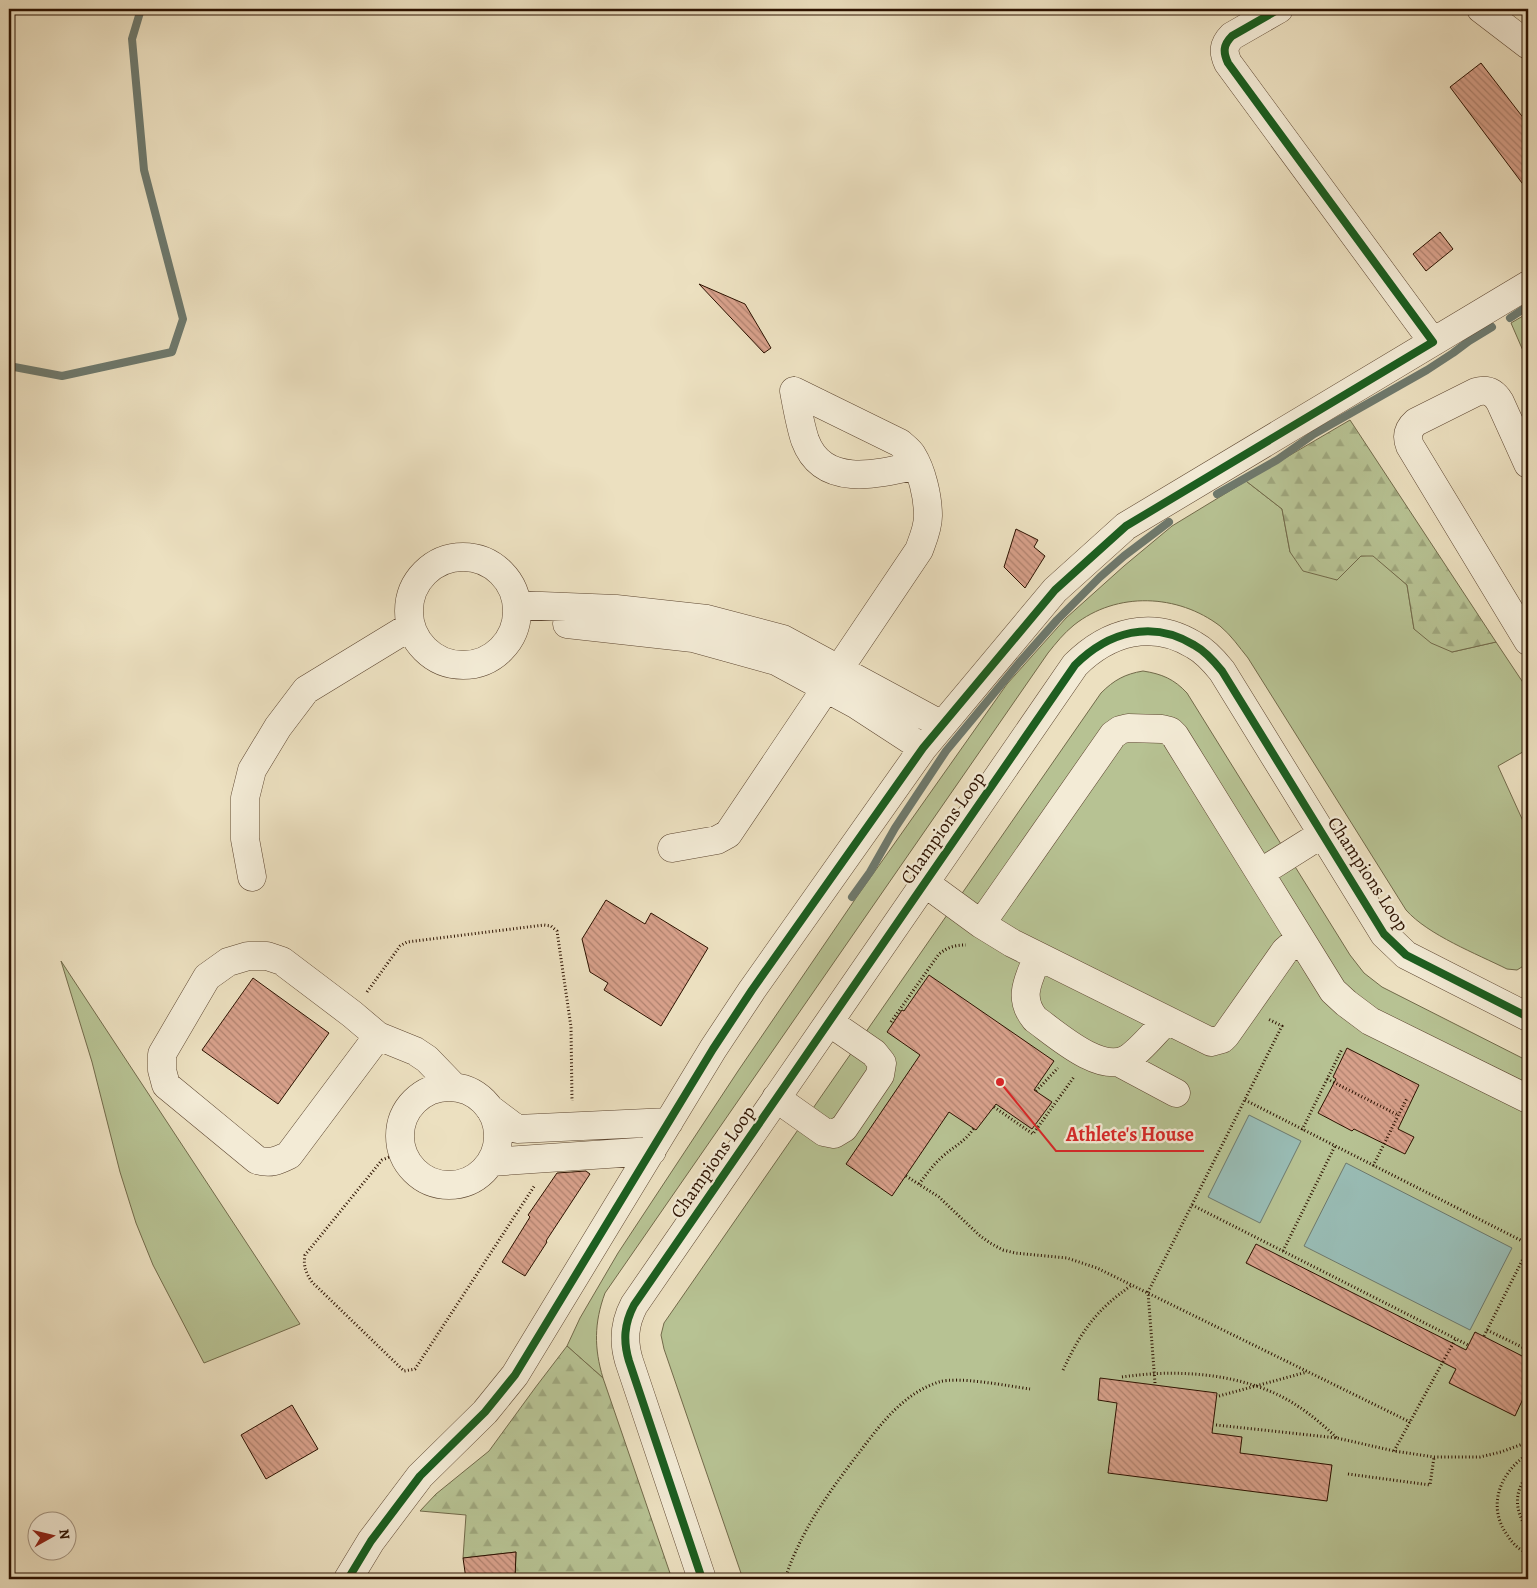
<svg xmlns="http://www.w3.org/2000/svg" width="1537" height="1588" font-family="Alegreya,serif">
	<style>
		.grass { fill: #b7c293; stroke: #726a4a }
		.forest { fill: url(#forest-firs); stroke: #726a4a }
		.water { fill: #99bdb6; stroke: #6e796d }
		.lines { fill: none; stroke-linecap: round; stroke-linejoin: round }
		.stream { stroke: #6e796d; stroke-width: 8 }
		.building { fill: url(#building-back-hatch); stroke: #2d1200 }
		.minor-casing { stroke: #5d4630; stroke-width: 29 }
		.path { stroke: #2d1200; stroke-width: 3; stroke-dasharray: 1 2.5; stroke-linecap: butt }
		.minor { stroke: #f3ebd6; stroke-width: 28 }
		.cycleway-casing { stroke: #f3ebd6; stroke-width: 11 }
		.cycleway { stroke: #1b5e20; stroke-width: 8 }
		.labels { text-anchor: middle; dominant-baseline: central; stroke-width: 4.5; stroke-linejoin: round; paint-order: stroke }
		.street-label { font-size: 19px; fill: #2d1200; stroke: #f3ebd6 }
		.leader { fill: none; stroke: #d62828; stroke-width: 2 }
		.callout-dot { fill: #d62828; stroke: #f3ebd6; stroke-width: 2 }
		.callout-label { font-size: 20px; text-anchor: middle; font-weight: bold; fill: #d62828; stroke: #f3ebd6; stroke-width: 4.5; stroke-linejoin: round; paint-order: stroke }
	</style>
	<defs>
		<pattern id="forest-firs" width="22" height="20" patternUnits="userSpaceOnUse" patternTransform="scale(1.25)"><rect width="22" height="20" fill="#b7c293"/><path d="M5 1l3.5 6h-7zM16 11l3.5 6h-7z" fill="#9ea67d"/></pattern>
		<pattern id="building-back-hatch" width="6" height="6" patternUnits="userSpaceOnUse" patternTransform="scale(1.25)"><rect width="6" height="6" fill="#d7a08a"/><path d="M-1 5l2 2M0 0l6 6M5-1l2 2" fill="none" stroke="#af816e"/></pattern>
	</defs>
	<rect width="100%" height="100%" fill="#ece0c0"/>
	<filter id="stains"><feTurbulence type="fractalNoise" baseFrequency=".004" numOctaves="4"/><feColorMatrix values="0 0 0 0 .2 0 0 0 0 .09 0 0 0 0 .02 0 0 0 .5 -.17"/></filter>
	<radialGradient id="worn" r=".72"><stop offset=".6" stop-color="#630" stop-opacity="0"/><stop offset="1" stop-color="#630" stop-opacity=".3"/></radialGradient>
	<!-- grass -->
	<path class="grass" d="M1528,313V351L1524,353L1511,323Z
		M1246,481L1282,509L1290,552L1337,580L1361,556L1373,555L1407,585L1414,629L1452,652L1496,642L1528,690V749L1498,766L1528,832V958L1525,965L1517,970L1507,969C1477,954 1428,935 1406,910L1248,658C1239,647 1231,635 1220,626C1178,594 1117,591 1074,625C1064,633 1056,643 1048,653L605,1293C594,1323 594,1348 603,1378L567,1346L580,1318L618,1253L738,1071L856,898L1007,684L1066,618L1124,566L1172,526Z
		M1143,671C1162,674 1174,679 1187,693L1350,955L1364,973L1382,987L1528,1061V1579H743L664,1349L661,1335L664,1323L1101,693C1114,680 1125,674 1143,671Z
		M61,961L300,1324L204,1363L153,1265L136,1223L120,1172L92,1062Z"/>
	<!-- forest -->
	<path class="forest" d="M1350,420L1496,642L1452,652L1431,643L1414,629L1407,585L1373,556H1361L1337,580L1303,571L1290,552L1282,509L1246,481Z
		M567,1346L603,1378L672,1579H515L516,1552L463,1558L466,1515L420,1511L436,1494L489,1451L535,1388Z"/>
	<!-- water -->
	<path class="water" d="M1249,1115L1301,1141L1260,1223L1208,1197Z
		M1346,1163L1512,1248L1470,1330L1304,1246Z"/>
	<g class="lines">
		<!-- stream -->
		<path class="stream" d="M1510,318L1528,306
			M9,366L62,376L172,352L183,319L144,170L132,39L141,9
			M1217,494L1277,460L1314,434L1427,370L1453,353L1469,341L1492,327
			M852,897L870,872L895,828L946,751L1019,663L1057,620L1100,577L1124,556L1169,522"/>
	</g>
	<!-- building -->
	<path class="building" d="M1481,63L1528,124V191L1450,87Z
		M1440,232L1453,249L1426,271L1413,254Z
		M699,284L745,304L771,348L764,353Z
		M1016,529L1038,540L1034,547L1045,556L1025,588L1004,567Z
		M606,900L645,924L651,913L708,948L661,1026L604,990L608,983L590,972L582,939Z
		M929,975L1054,1061L1034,1090L1052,1102L1032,1129L996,1104L976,1130L949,1112L892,1196L846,1164L920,1055L887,1032L902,1010L904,1011Z
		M253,978L329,1033L278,1104L202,1050Z
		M1347,1048L1419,1085L1398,1129L1414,1137L1405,1154L1354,1129L1352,1131L1318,1113L1336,1079L1333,1077Z
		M586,1171L590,1174L546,1241L547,1242L525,1276L502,1262L530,1217L528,1215L557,1173Z
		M1256,1244L1466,1350L1475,1332L1528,1359V1388L1515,1416L1449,1383L1456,1369L1246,1263Z
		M1100,1378L1217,1393L1212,1433L1242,1437L1240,1453L1332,1465L1327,1501L1108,1473L1117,1403L1098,1400Z
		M292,1405L318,1449L266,1479L241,1435Z
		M516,1552L515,1579H466L463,1558Z"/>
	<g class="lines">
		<defs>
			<path id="minor" d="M1279,9L1232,36C1223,45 1223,52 1228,63L1433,342
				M1481,9L1528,45
				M794,391C797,407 800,425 805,440C823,489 879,474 917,465
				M1528,464L1500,402C1494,392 1487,389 1476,392L1416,422C1408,429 1406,436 1410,446L1528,641
				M409 611a54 54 0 1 1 108 0a54 54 0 1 1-108 0Z
				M517,605L616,609L707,619L783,639L942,725
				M567,624L693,638L776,661L857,705L923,748
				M672,848L717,840L728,834L919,550C923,539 928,528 928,516C928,497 922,471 912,455C909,450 904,447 900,443L794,391
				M1260,873L1322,834
				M252,877L245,839V798L252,770L278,727L306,690L411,626
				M925,883L981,924L1012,943L1211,1042L1222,1039L1226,1035L1285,951L1300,938
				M981,924L1113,735L1120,730L1128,728L1162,729L1170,731L1175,736L1333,991L1346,1003L1370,1021L1528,1099
				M1038,956C1029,979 1017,997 1035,1019C1056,1034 1100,1074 1127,1059C1140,1051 1155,1032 1166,1021
				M378,1036L289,1155C277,1161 270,1164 257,1160L166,1085L162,1070V1054L207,977L228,962L248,956H267L282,961L352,1014L378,1036L415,1051L427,1059L454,1087
				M1118,1062L1176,1093
				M400 1136a49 49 0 1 1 98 0a49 49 0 1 1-98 0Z
				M776,1098L824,1132L834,1134L844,1128L880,1075L882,1063L874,1053L829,1022
				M489,1108L517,1129L669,1122
				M491,1162L652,1151
				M348,1579L371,1541L420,1476L485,1412L515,1375L713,1049L752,990L923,748L1055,590L1126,526L1528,285
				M702,1579L629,1361C623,1341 624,1324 634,1305L1075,665C1108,632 1152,619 1194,645C1205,651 1214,661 1222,671L1384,934L1406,955L1528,1017"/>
		</defs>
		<!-- minor casing -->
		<use href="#minor" class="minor-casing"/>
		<!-- path -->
		<path class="path" d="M367,992L400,946L407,942L544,925L551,926L557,931L571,1027L572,1101
			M891,1022L939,954C948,947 955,945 966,945
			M1327,1079L1398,1115
			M1036,1091L1058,1068
			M1245,1100L1528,1244
			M994,1107L1033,1134L1074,1077
			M1302,1130L1342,1049
			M402,1152L382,1160L305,1255C303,1266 306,1273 312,1282L404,1371L415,1369L535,1185
			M1373,1166L1407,1098
			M906,1176L939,1197L979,1235L990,1243L1003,1250L1015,1253L1067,1258L1097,1268L1410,1422
			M919,1184C926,1175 933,1165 942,1157C954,1146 964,1143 974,1128
			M1192,1205L1468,1345
			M1283,1251L1335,1146
			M1487,1330L1528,1350
			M1484,1336L1528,1249
			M1063,1370C1082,1330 1096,1310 1132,1285
			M1122,1377C1170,1370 1222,1372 1267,1390C1293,1400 1316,1418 1337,1438
			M1155,1383L1148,1292L1282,1026L1268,1019
			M1219,1396L1307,1372
			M1216,1425L1337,1438L1394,1451L1434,1457H1480L1501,1452L1528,1442
			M1394,1451L1456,1338
			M1528,1454C1500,1472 1486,1507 1508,1536C1513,1544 1519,1550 1528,1553
			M1348,1474L1430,1485L1434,1457
			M1528,1474C1512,1495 1516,1511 1528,1532
			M785,1579C800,1533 826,1496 855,1458C878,1428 901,1394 939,1382C958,1376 1008,1386 1030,1389"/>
		<!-- minor -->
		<use href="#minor" class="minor"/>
		<defs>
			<path id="cycleway" d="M348,1579L371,1541L420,1476L485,1412L515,1375L713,1049L752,990L923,748L1055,590L1126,526L1433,342L1228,63C1223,52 1223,45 1232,36L1279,9
				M702,1579L629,1361C623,1341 624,1324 634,1305L1075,665C1108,632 1152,619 1194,645C1205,651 1214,661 1222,671L1384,934L1406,955L1528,1017"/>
		</defs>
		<!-- cycleway casing -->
		<use href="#cycleway" class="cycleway-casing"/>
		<!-- cycleway -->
		<use href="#cycleway" class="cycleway"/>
	</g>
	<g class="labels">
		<!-- street labels -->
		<g class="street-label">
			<text transform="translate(943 828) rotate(-55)">Champions Loop</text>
			<text transform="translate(1368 874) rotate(57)">Champions Loop</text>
			<text transform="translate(713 1162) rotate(-55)">Champions Loop</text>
		</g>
	</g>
	<!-- callouts -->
	<path class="leader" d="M1000 1082L1056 1151H1204"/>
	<circle class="callout-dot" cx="1000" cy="1082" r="5"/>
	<g class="callout-label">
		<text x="1130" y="1141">Athlete's House</text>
	</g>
	<!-- margin -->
	<rect width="1537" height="1588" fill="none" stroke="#ece0c0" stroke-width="30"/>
	<rect x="10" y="10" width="1517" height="1568" fill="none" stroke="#2d1200" stroke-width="2.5"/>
	<rect x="15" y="15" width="1507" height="1558" fill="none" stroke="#2d1200"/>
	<!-- north arrow -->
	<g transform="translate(52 1536) rotate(82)"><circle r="24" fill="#f3ebd6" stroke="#a49480"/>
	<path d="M0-4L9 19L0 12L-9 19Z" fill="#8f2418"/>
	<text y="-8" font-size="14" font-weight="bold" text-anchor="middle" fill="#2d1200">N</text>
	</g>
	<rect width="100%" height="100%" filter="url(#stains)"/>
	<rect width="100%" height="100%" fill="url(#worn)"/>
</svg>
